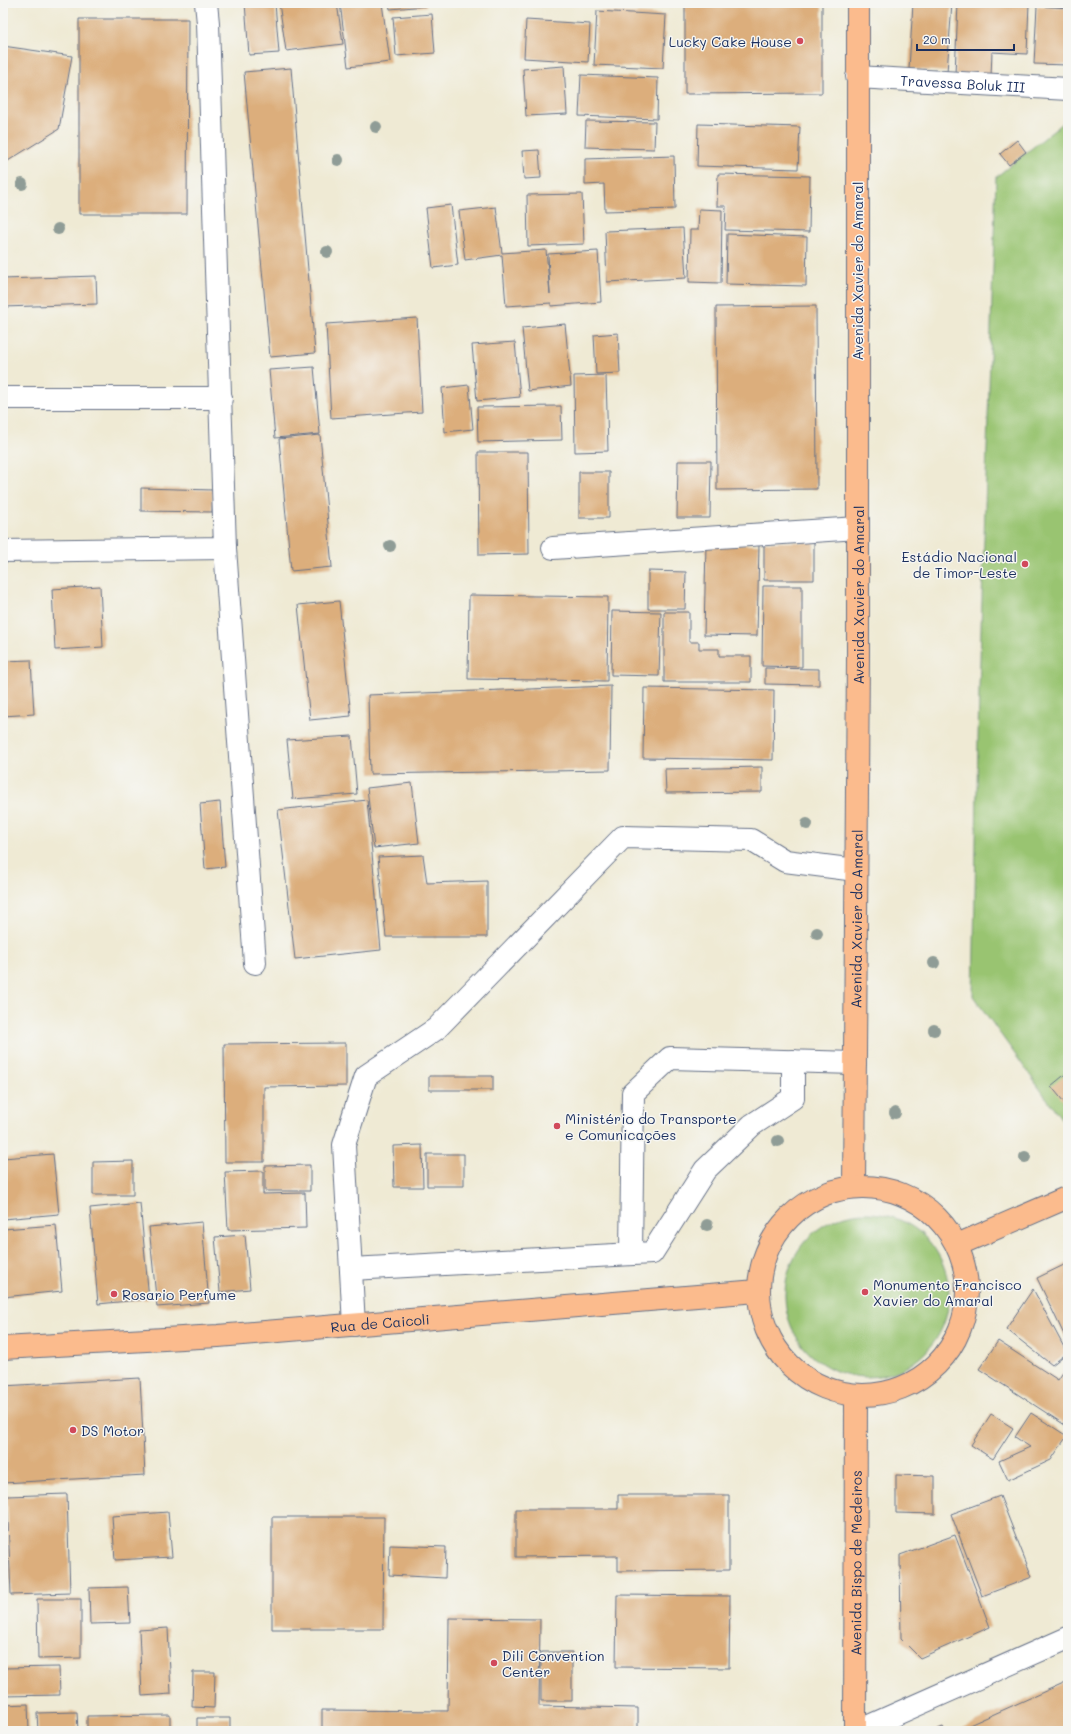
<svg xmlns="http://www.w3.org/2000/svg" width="1071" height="1734" font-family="Mali,sans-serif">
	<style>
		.green { fill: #99c471; stroke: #5a7a68 }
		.building { fill: #dcae7c }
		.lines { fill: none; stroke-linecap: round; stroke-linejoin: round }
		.minor-casing { stroke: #657087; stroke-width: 24 }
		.major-casing { stroke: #657087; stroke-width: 24 }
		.minor { stroke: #fff; stroke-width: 22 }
		.major { stroke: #fbbb8d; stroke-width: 22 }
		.tree { fill: #8f9c96 }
		.poi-dot { fill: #d1495b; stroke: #f6f6f2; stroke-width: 1.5 }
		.labels { text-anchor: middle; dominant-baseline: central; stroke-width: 3; stroke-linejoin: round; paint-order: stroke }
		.poi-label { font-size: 14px; fill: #1b2f5e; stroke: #f6f6f2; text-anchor: start }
		.street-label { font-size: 14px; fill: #1b2f5e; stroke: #f6f6f2 }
	</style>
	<rect width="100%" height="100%" fill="#f6f6f2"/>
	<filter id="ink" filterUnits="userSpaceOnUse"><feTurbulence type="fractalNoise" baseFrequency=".025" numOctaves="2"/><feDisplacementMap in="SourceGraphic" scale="8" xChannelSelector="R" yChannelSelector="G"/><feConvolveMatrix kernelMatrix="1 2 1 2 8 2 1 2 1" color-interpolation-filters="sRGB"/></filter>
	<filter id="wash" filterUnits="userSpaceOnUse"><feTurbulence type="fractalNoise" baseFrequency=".012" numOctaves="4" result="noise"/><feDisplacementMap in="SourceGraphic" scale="16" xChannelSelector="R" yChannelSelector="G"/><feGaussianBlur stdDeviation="0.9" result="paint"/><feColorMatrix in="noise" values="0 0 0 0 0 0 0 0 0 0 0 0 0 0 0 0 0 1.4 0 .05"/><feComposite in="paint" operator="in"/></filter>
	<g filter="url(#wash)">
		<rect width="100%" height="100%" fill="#efead4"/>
		<!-- green -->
		<path class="green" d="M1068,119V1128L973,996L979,689L996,177Z
			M785 1295a82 82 0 1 1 164 0a82 82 0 1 1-164 0Z"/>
		<g id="blocks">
			<!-- building -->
			<path class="building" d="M245,3H275L279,53L249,55Z
				M279,3H337L343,44L286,51Z
				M340,3H382L390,62L348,67Z
				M389,3H426L427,6L390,9Z
				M685,3H822V93L685,94Z
				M913,3H952L947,72L909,69Z
				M958,3H1029L1027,54L992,52L991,76L955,74Z
				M1051,3H1068V6L1050,5Z
				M1037,6L1068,8V65L1034,64Z
				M597,11L666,15L663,68L594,65Z
				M432,14L435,53L396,56L393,17Z
				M79,19H188L187,214H79Z
				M526,20L590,24L588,62L524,58Z
				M3,46L72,56L59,129L3,164Z
				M564,66L567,114L526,116L523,69Z
				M291,68L315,353L270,357L244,72Z
				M581,75L658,78L657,119L579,116Z
				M586,121L655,122L654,149L585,147Z
				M698,124L800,127L798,169L697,166Z
				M1017,140L1026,152L1009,165L1000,154Z
				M539,150L541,178L524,179L522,151Z
				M674,156L675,209L605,211L604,184L585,185V159Z
				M718,174L810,176L809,232L725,230L726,206H717Z
				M582,194L584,244L528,246L527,195Z
				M451,205L458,265L433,268L426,208Z
				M496,207L502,253L546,250L550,294L548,254L598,251L601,302L551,306V303L506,306L502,255L465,260L459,211Z
				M699,209L722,210L721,283L689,282L690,230H698Z
				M683,228L686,278L607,282L605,231Z
				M727,234L807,237L806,286L726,284Z
				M96,276L97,304L3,307V279Z
				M816,306L817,489L717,490L716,307Z
				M417,318L422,412L331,418L326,324Z
				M565,324L571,386L528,391L522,328Z
				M618,333L620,373L596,374L594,335Z
				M515,342L520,397L477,401L472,345Z
				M314,367L320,434L275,438L269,370Z
				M606,375L608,451L575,452L574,376Z
				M469,385L473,429L445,432L442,388Z
				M561,406L562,440L478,442L477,407Z
				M320,435L332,567L291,571L279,439Z
				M478,452H528L529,554L479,555Z
				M678,461H711L710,518H677Z
				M579,472H609V518H579Z
				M141,488L213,490L212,512L141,511Z
				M764,542H814V580H764Z
				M706,544L759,545L757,636L704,635Z
				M648,571L686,572L685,609H648Z
				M100,586L103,647L55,650L52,589Z
				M763,586H802V667L762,666Z
				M469,595L608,597L607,681L468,679Z
				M339,601L351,716L310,720L298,605Z
				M612,611L661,612L659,676L611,675Z
				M664,612H689V642H699V649H719V656H751V682H664Z
				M31,660L34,714L3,716V661Z
				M765,668L819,669V685L765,684Z
				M611,686L610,770L370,774L368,695Z
				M644,688L774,690L773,760L643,758Z
				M352,736L357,794L293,799L287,740Z
				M762,767V792L666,793L665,769Z
				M412,783L419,843L374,848L367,788Z
				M367,800L381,950L295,959L278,810Z
				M220,802L225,867L205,869L200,804Z
				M423,855L427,883L487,881V937H386L378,857Z
				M346,1043V1086L264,1087V1162H225L224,1044Z
				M1068,1072V1107L1051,1086Z
				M429,1076H493V1090H429Z
				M422,1145L423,1187H394L393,1146Z
				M53,1154L59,1214L3,1219V1158Z
				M427,1154H464V1186H427Z
				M133,1161V1195H93V1162Z
				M310,1165V1191H265V1166Z
				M263,1171V1194L305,1193L306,1228L228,1230L225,1172Z
				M140,1203L149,1299L98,1304L90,1208Z
				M202,1222L209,1303L157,1307L149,1227Z
				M56,1225L62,1291L3,1297V1229Z
				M245,1235L250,1289L220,1292L215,1237Z
				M1068,1263V1343L1037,1278Z
				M1033,1289L1067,1353L1052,1365L1006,1329Z
				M998,1341L1058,1380L1068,1365V1427L979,1369Z
				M140,1378L145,1475L3,1483V1386Z
				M1031,1413L1067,1436L1051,1460L1008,1480L999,1461L1030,1447L1015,1437Z
				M991,1414L1013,1428L993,1459L971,1445Z
				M896,1475L935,1476V1514L896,1513Z
				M67,1494L70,1593L11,1595L7,1496Z
				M618,1495H729V1570L618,1571V1556L516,1557V1509H618Z
				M1000,1496L1032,1577L982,1596L951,1514Z
				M168,1512L172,1557L115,1560L112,1516Z
				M272,1517H384L383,1629H272Z
				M955,1535L990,1627L920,1658L901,1639L900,1555Z
				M390,1545L446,1547L445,1578L389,1575Z
				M128,1587L130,1623L90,1624L89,1588Z
				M617,1595L730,1596L729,1668L616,1667Z
				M37,1599H81V1658L38,1659Z
				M449,1618L540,1619L539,1706L638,1708V1731H322V1710L448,1711Z
				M168,1628L171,1694L142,1696L139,1630Z
				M541,1652H572V1701H541Z
				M59,1667L60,1695L3,1696V1668Z
				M193,1672H215L214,1708L192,1707Z
				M1068,1681V1731H956Z
				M28,1704L29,1731H3V1705Z
				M77,1712L78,1731H38L37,1713Z
				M170,1715V1731H87V1716Z
				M197,1718H230V1731H197Z
				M943,1727L945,1731H933Z"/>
		</g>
	</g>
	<g filter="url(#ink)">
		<use href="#blocks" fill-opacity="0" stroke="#657087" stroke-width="1"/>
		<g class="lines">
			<defs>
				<g id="minor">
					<path id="s1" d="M857,77L1068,89"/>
					<path d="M3,398H221"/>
					<path d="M225,548L255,963"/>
					<path d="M553,548L858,528"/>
					<path d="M3,551L225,548L208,23L206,3"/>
					<path d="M631,1254L633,1093L670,1058L855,1063"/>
					<path d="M351,1269L652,1253L705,1170L752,1125L793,1098V1061"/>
					<path d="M354,1325L344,1145L366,1076L436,1029L623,837L751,840L785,861L856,870"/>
					<path d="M858,1731L1068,1638"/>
				</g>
				<g id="major">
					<path id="s2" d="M854,1186L858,656V3"/>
					<circle cx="863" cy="1291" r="104"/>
					<path d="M957,1245L1068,1197"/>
					<path id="s3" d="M3,1348L218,1336L757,1291"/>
					<path id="s4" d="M855,1731L856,1395"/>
				</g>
			</defs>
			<!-- minor casing -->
			<use href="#minor" class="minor-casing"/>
			<!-- major casing -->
			<use href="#major" class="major-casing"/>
			<!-- minor -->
			<use href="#minor" class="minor"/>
			<!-- major -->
			<use href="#major" class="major"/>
		</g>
		<!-- trees -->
		<g class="tree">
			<circle cx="376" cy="127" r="6"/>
			<circle cx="338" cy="160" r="6"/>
			<circle cx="22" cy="184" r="6"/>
			<circle cx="58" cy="229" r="6"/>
			<circle cx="327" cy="252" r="6"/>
			<circle cx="390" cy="546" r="6"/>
			<circle cx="807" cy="824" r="6"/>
			<circle cx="817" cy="933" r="6"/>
			<circle cx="934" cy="963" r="6"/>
			<circle cx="934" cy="1030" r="6"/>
			<circle cx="895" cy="1113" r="6"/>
			<circle cx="778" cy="1141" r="6"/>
			<circle cx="1025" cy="1157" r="6"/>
			<circle cx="707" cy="1225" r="6"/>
		</g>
	</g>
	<!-- markers -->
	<g class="poi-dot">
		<circle cx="800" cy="41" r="4"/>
		<circle cx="1025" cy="564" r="4"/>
		<circle cx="557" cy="1126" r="4"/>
		<circle cx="865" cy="1292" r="4"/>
		<circle cx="114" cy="1294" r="4"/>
		<circle cx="73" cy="1430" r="4"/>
		<circle cx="494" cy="1663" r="4"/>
	</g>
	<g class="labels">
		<!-- poi labels -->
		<g class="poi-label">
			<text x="792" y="41" text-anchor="end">Lucky Cake House</text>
			<text x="1017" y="556" text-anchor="end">Estádio Nacional<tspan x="1017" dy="16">de Timor-Leste</tspan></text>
			<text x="565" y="1118">Ministério do Transporte<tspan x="565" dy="16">e Comunicações</tspan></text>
			<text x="873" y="1284">Monumento Francisco<tspan x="873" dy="16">Xavier do Amaral</tspan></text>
			<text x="122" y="1294">Rosario Perfume</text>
			<text x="81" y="1430">DS Motor</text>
			<text x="502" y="1655">Dili Convention<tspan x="502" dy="16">Center</tspan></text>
		</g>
		<!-- street labels -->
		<g class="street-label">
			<text stroke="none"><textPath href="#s1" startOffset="106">Travessa Boluk III</textPath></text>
			<text transform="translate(857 271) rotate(-90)">Avenida Xavier do Amaral</text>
			<text stroke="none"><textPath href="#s2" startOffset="591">Avenida Xavier do Amaral</textPath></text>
			<text stroke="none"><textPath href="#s2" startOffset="267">Avenida Xavier do Amaral</textPath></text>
			<text stroke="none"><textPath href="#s3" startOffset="378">Rua de Caicoli</textPath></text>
			<text stroke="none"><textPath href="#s4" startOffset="168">Avenida Bispo de Medeiros</textPath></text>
		</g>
	</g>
	<!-- margin -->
	<rect width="1071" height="1734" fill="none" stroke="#f6f6f2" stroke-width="16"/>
	<!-- scale -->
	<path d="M917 44v6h97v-6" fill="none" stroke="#1b2f5e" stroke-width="2"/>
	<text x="923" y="44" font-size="12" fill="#1b2f5e" stroke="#f6f6f2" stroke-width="3" paint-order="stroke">20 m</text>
</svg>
